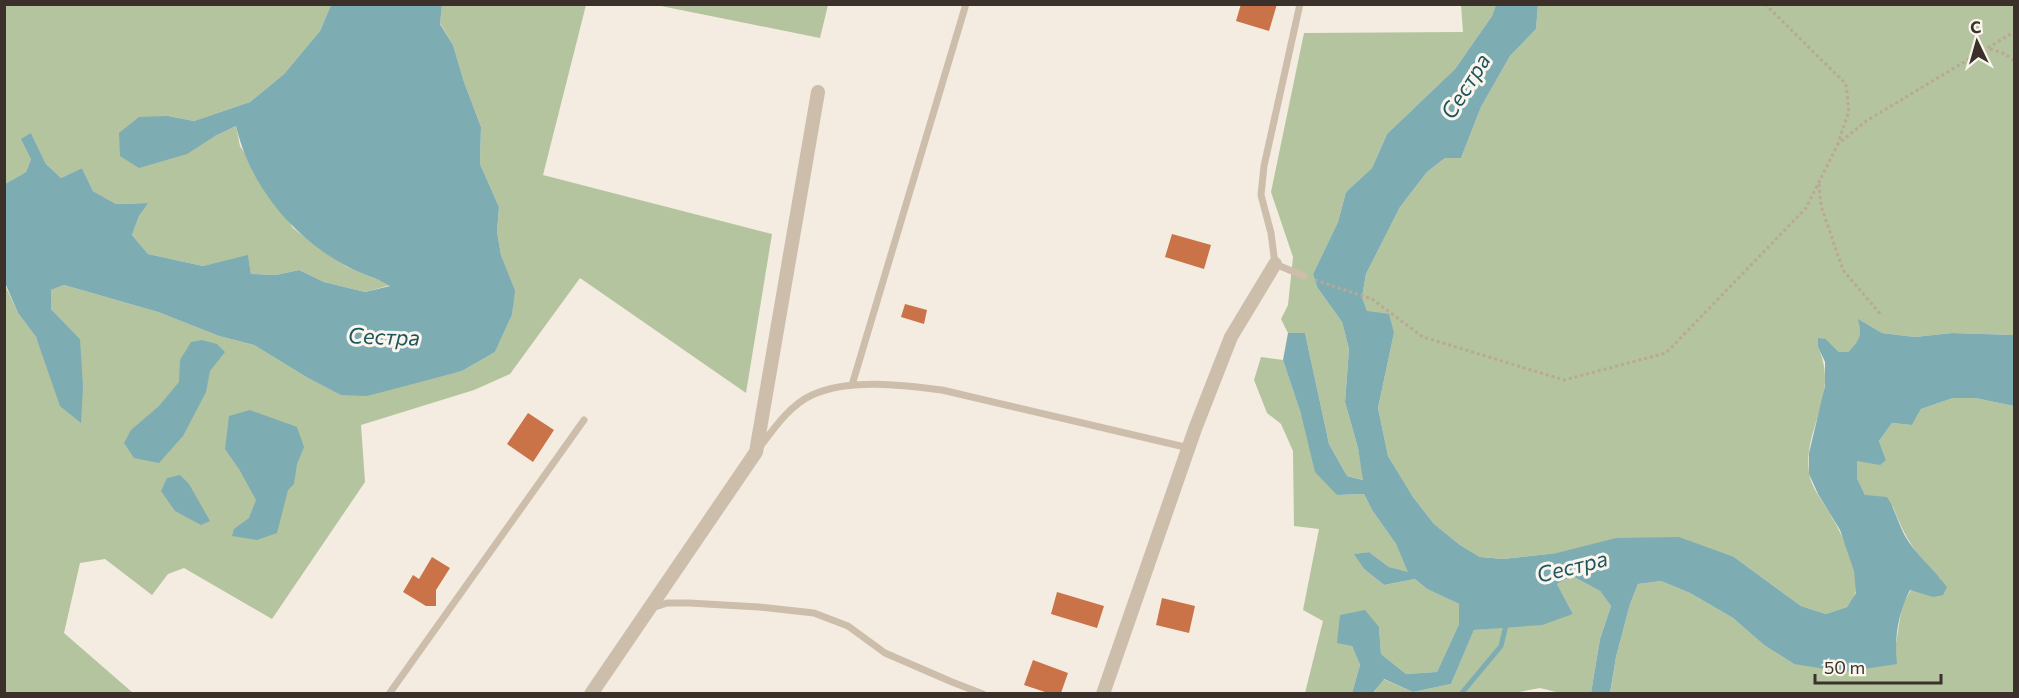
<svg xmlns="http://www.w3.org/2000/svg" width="2019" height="698" font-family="Commissioner,sans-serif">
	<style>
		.green { fill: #b4c49f }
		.water { fill: #7dacb3 }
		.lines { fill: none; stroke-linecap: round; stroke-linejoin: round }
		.stream { stroke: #7dacb3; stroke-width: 5 }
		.building { fill: #ca7348 }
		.path { stroke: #b9a895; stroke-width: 3; stroke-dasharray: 3 3; stroke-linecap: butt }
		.lane { stroke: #cdbeab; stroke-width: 7 }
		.street { stroke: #cdbeab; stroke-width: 14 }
		.labels { text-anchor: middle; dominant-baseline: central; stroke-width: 6; stroke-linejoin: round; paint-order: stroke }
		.water-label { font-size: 22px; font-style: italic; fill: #1e555e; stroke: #fbf6ed }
	</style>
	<rect width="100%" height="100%" fill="#f4ece0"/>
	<!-- green -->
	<path class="green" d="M4,5H331L320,31L284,74L250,102L194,121L168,116L215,136L236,126L240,146L293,228L320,249L347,267L391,285L365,292L324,282L299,270L276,275L251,274L248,256L203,266L148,254L132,235L139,216L147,203L116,204L93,191L82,168L61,178L46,164L31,133V159L26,172L5,184Z
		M442,5H586L543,175L772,234L746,393L580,278L510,374L474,390L361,425L365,482L272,619L184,568L168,574L152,595L105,559L80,563L64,633L133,693H5L4,283L18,313L36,337L45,360L80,339L51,309V290L64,285L158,312L219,336L254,345L308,378L342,395L417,382L462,371L495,352L512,315L514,291L501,255L497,232L499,207L480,164L481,127L464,82L453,45L440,23Z
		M656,5H828L820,38Z
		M1461,5H1496L1492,16L1455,69L1387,134L1372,168L1346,192L1338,222L1313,274L1317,287L1342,322L1349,349L1345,402L1358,448L1364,480L1347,476L1329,444L1305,333H1288L1281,319L1288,305L1293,257L1271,192L1304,33L1463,32Z
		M1538,5H2014V335L1952,333L1915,337L1882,333L1859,320C1861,337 1861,338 1848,352H1839L1826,339L1818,347C1840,395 1803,428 1809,472C1810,485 1821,499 1827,509C1840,530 1859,567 1856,591C1855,596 1850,603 1847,607L1826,614L1801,606L1734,557L1557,553L1503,559L1480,557L1460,545L1434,524L1413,497L1388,456L1378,408L1394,333L1367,311L1362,297L1366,274L1400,207L1427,172L1445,158H1461L1481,107L1510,56L1536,29Z
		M1261,357L1283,360L1301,414L1337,495L1364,494L1372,510L1396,544L1409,573L1389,567L1369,552L1355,554L1364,569L1384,585L1415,579L1427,589L1459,604V624L1437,672L1406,674L1381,654L1379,627L1352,646L1360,665L1352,693H1305L1323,621L1303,610L1319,529L1294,526L1293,451L1281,424L1267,413L1254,380Z
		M1953,398H1975L2014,406V693L1610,694L1616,657L1630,604L1638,584L1661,581L1690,593L1733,618L1764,645L1794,664L1895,650L1902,605L1911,590L1933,596L1941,579C1916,555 1906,540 1893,507L1865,495L1857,478V460H1886L1879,441L1892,423L1912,425L1921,409Z
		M1572,576L1600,591L1611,606L1600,639L1591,693H1560L1540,688L1509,694H1373L1383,679L1413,692L1451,684L1474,630L1504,627L1573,614L1557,584Z"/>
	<!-- water -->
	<path class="water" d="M331,5H442L440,24L453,45L464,82L481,127L480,164L499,207L497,232L501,255L515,291L512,315L495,352L462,371L367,396L341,395L308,378L254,345L219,336L158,312L64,285L51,290V309L80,339L83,387L81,423L60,406L36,337L18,313L5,283V184L26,172L31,159L21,139L31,133L46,164L61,178L82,168L93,191L116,204L148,203L139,216L132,235L148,254L203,266L248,255L251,274L276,275L299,270L324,282L365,292L390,286C378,278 361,274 348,267C293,238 250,186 236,126L215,136L187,154L139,168L120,156L119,133L139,117L168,116L194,121L250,102L284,74L320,31Z
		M1496,5H1538L1536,29L1510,56L1481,107L1461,158H1445L1427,172L1400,207L1366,274L1362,297L1367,311L1389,314L1394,333L1378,408L1388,456L1413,497L1434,524L1460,545L1480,557L1503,559L1557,553L1616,538L1679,537L1734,557L1801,606L1826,614L1847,607L1856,593L1854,571L1840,530L1818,494L1809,474V453L1825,386V362L1818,347V338L1826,339L1839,352H1848C1860,339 1862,337 1858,319L1882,333L1915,337L1952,333L2014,335V406L1975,398H1953L1921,409L1912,425L1892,423L1879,441L1886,460L1880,465L1857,461V478L1865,495L1887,497C1895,509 1898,523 1905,536C1916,555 1934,569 1947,587L1943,595L1933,597L1910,590C1898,612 1894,640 1897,664L1844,672L1794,664L1764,645L1733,618L1690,593L1661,581L1638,584L1630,604L1616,657L1610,693H1591L1600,639L1611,606L1600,591L1572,576L1557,584L1573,614L1542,625L1474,630L1451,684L1413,692L1384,679L1373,693H1352L1360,665L1352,646L1337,643L1340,615L1365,610L1379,627L1381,654L1406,674L1437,672L1459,624V604L1427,589L1415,579L1384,585L1364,569L1354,554L1369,552L1389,567L1408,572L1396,544L1372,510L1364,494L1337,495L1315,472L1301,414L1283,360L1288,333H1305L1329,444L1347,476L1363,480L1358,448L1345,402L1349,349L1342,322L1317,287L1313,274L1338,222L1346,192L1372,168L1387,134L1455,69L1492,16Z
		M202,340L217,344L225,352L210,371L206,392L183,436L159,463L134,458L124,443L131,430L159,406L179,382L180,360L191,342Z
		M250,410L297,427L304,447L297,464L294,484L288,490L277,533L257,540L232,536L234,529L249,518L256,500L239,469L225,449L229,416Z
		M180,475L189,484L210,521L201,525L175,511L161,491L167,478Z"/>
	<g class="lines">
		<!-- stream -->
		<path class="stream" d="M1461,694L1501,646L1507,621"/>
	</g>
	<!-- building -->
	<path class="building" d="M1241,4H1277L1269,31L1236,21Z
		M1172,234L1211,245L1204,269L1165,257Z
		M905,304L927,310L924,324L901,317Z
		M528,413L554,430L533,462L507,444Z
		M432,557L450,568L436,590V606H426L403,592L413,575L419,579Z
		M1057,592L1104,606L1097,628L1051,614Z
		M1162,598L1195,606L1189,633L1156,625Z
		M1033,660L1068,673L1061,693H1048L1024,685Z"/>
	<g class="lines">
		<!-- path -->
		<path class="path" d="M1765,4L1846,84L1849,111L1838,143
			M1990,49L2005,54L2014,61
			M1819,184L1821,206L1843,270L1882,316
			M1315,280L1372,299L1423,337L1564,380L1666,353L1806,208L1838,144L1866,121L2014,32"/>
		<!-- lane -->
		<path class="lane" d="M1300,4L1264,166L1261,195L1271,233L1275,264L1304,276
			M852,385L966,4
			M760,447C774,428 790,405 812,395C849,378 903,385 942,390L1189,448
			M652,608L667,603H689L759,607L814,613L848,626L885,653L952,682L983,694
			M389,694L584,420"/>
		<!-- street -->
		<path class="street" d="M591,694L756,452L818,92
			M1103,694L1195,429L1231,337L1275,264"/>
	</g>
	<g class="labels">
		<!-- water labels -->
		<g class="water-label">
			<text transform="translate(1465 86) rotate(-58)">Сестра</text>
			<text transform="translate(384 336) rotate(2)">Сестра</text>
			<text transform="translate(1572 566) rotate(-14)">Сестра</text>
		</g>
	</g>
	<!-- border -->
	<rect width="2019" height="698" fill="none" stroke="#3b312a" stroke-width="12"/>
	<!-- north arrow -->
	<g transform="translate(1977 42) rotate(355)" stroke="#fbf6ed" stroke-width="4.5" paint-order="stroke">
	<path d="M0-4.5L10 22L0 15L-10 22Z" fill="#3b312a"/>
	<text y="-9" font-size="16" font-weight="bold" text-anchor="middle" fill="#3b312a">С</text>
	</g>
	<!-- scale -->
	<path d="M1815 674v9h126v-9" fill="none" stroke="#3b312a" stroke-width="3"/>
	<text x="1824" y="674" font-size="18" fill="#3b312a" stroke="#fbf6ed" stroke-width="4.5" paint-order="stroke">50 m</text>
</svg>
